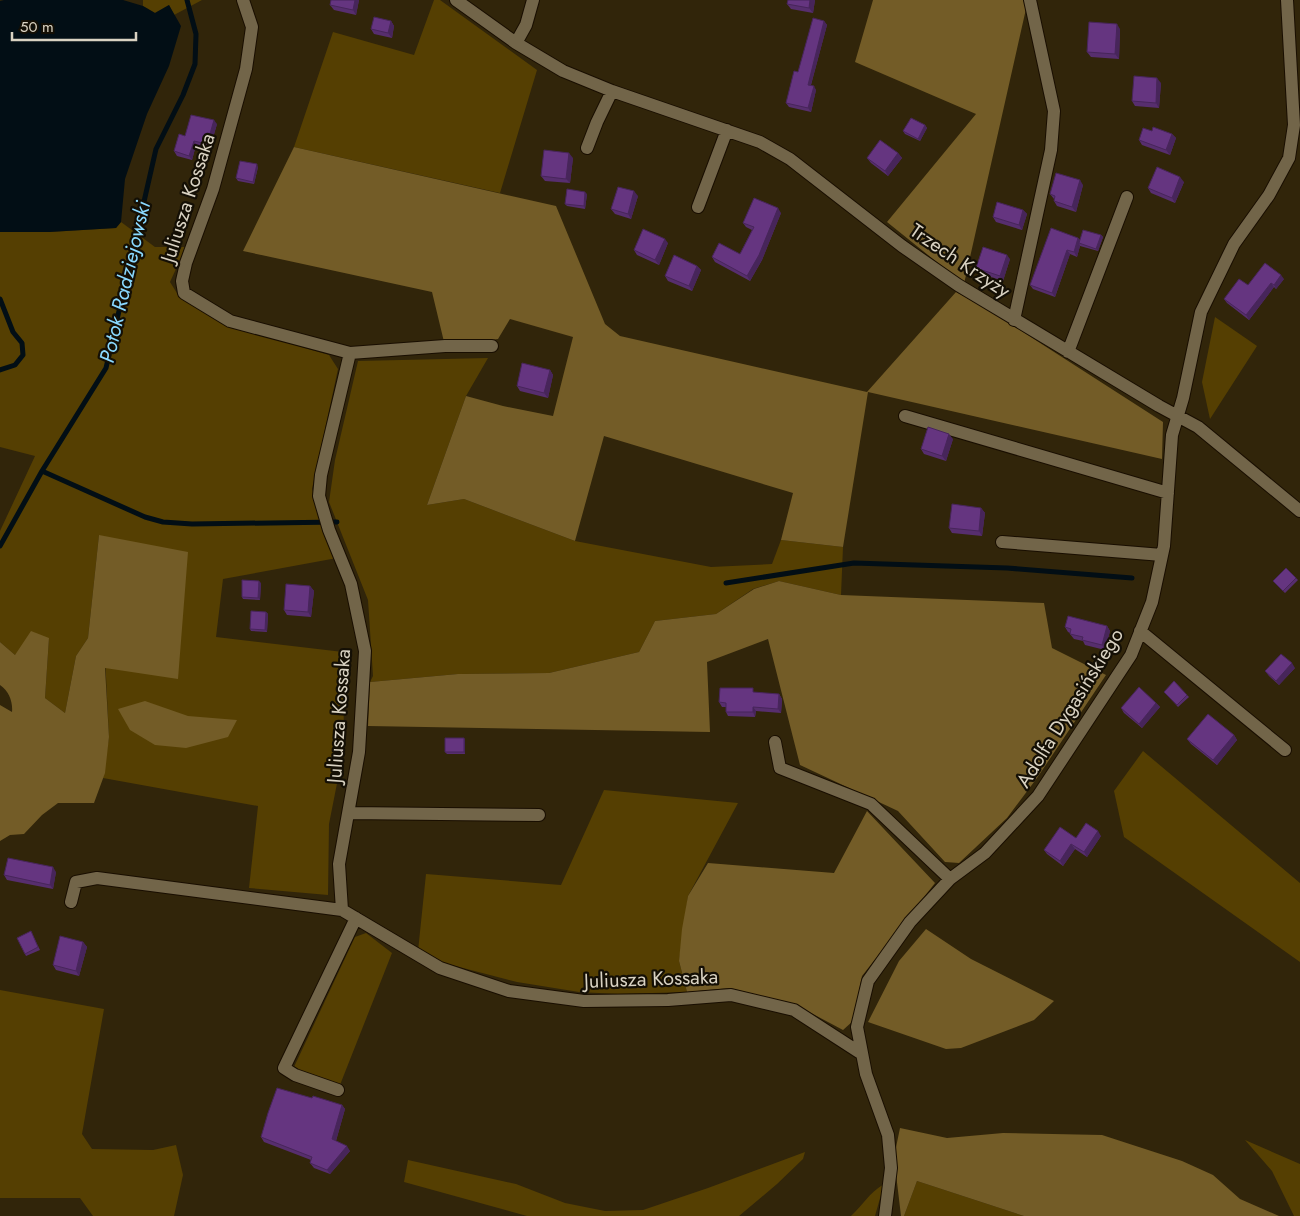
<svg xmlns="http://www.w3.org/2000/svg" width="1300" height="1216" font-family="Jost,sans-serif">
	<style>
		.green { fill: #553f02 }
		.forest { fill: #735c27 }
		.water { fill: #020e15 }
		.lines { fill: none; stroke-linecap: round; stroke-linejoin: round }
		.stream { stroke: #020e15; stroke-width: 5 }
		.minor-casing { stroke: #190e00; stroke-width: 14 }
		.minor { stroke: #726549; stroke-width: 12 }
		.wall { fill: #572e6e }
		.shaded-wall { fill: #47255a }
		.building { fill: #653580; stroke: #47255a }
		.labels { text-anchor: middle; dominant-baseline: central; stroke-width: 4.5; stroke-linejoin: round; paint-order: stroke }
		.street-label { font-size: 20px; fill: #d9d2c2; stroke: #140f05 }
		.water-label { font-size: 21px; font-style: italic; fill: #8ad9ff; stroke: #140f05 }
	</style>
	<rect width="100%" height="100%" fill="#31250a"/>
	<!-- green -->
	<path class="green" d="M143,0H202L174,15L169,5L155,13L143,6Z
		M434,0H440L537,70L500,193L294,147L333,32L414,55Z
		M121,222L155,247H186L170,282L180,298L247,331L329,355L338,369L312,489L337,558L223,579L216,637L343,652L344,748L329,824L328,895L249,888L258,806L103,778L109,737L99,535L88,638L76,656L65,713L45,698L49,638L15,655L0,642V531L35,456L0,447V232H49L116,228Z
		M1215,317L1257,346L1210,419L1202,382Z
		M488,358L466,396L427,505L464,499L575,541L711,567L772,564L781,540L843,547L841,595L779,581L753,589L716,614L655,621L639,652L549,673L458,674L370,682L373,676L368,600L329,502L335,460L358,361Z
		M1143,751L1300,883V962L1124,837L1114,791Z
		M604,790L738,803L688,896L679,961L687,992L618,994L579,992L517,982L444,963L418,951L426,874L561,885Z
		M366,933L392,953L338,1090L294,1067L355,937Z
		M0,990L104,1009L82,1134L92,1149L153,1150L176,1145L183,1175L174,1216H93L80,1198H0Z
		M1245,1140L1300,1164V1216H1294L1272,1171Z
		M805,1152L803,1159L777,1184L739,1216H527L404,1182L408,1160L516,1184L565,1203L605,1211L643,1210L708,1188Z
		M917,1181L1024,1216H904Z
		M884,1184L875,1216H851C864,1204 868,1194 884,1184Z"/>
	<!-- forest -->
	<path class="forest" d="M873,0H1028L964,284L887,222L976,114L855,62Z
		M294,147L556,206L605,324L620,336L867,392L956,292L989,310L1163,422L1162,459L868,392L843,547L781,540L793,493L604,436L575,541L464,499L427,505L466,396L503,406L553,416L573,337L510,319L498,339L445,346L432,292L243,251Z
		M99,535L188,552L178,679L105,668L109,737L105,773L94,803H58L42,815L24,834L10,835L0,841V705L12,712C13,702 9,691 0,685V642L15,655L31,631L49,638L45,698L65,713L76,656L88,638Z
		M779,581L841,595L1044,603L1052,648L1106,675L1037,778L1007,818L959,863L945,862L898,811L800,765L768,639L707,662L710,732L368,726L370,682L458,674L549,673L639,652L655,621L716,614L754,589Z
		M145,701L188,716L237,720L228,737L186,748L155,745L130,730L118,709Z
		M867,811L935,883L862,976L853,1021L843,1030L796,1005L730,988L687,992L679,961L682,929L688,896L708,863L834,873Z
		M926,929L971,959L1054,1001L1034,1020L961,1048L946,1049L868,1022L899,961Z
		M900,1128L947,1138L1003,1133L1102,1135L1182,1161L1213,1175L1240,1199L1279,1216H1024L917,1181L904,1216H901L894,1157Z"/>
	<!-- water -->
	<path class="water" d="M4,0H123L143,6L155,13L169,5L181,26L169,66L147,114L125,179L121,222L116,228L49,232H0V1Z"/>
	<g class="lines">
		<!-- stream -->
		<path class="stream" d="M0,299L13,332L22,343L23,355L15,365L0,370
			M42,471L145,517L163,522L192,524L337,522
			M0,546L42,471L106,368L156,149L183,95L195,64L196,34L187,0
			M726,583L854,563L1007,568L1132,578"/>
		<defs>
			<path id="minor" d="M243,0L252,27L246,69L213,189L186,263L182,281L184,293L230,321L350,353L321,475L319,496L329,530L351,584L365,651L359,752L339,864L342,910L440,968L509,991L584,1001L668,1000L731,995L794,1010L862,1054
				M456,0L516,43L563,71L612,91L760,142L790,159L902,246L958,285L1159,406L1198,427L1300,511
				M516,43L526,25L533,0
				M587,148L597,122L612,91
				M698,207L727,130
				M1014,320L1051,150L1054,111L1030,0
				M1068,352L1127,197
				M350,353L445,346H492
				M905,416L1168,493
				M1002,542L1162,555
				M1140,631L1285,750
				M775,742L780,768L871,804L950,879
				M349,813L539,815
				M71,902L76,882L97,878L342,910
				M338,1090L295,1075L284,1068L356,918
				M885,1216L891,1168L888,1135L866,1074L857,1027L868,981L910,922L950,879L985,853L1038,796L1131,655L1152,602L1164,546L1172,435L1183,398L1201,312L1234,244L1269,195L1289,158L1294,125L1287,0"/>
		</defs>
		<!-- minor casing -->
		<use href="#minor" class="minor-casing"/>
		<!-- minor -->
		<use href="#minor" class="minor"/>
	</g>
	<!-- wall -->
	<path class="wall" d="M359,0L356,15L334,10L330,5Z
		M815,0L813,13L791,9L787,4Z
		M391,21L394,26L392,38L374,34L371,29Z
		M824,21L827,25L811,85L816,90L811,112L789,107L786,103L798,72Z
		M1120,29L1119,59L1091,57L1087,52Z
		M1161,83L1159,108L1135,106L1132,101Z
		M217,124L210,148L196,145L192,160L177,156L174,151L185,136Z
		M925,125L927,128L920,141L905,134L903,131Z
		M1152,131L1172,134L1176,138L1170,155L1142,145L1139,140Z
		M898,153L902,158L888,176L871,163L867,158Z
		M573,158L570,183L545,181L541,176Z
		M258,167L254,184L238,181L236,178Z
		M1184,182L1175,203L1151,193L1148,188Z
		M1083,185L1076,212L1057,206L1054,201V199L1050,194Z
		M587,194L585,209L567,206L565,204Z
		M638,196L631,219L615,214L611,209Z
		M1023,210L1027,214L1022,230L996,222L993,217Z
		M781,213L762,260L750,281L715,262L712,257L740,254L752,230L746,227L743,223Z
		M1101,235L1103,237L1098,251L1080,246L1077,257L1070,254L1055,297L1033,289L1030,285L1078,238L1080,240Z
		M668,243L659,265L637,255L634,250Z
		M1010,259L1003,281L979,273L976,268Z
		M697,266L701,270L692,291L668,281L665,276Z
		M1284,279L1276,289L1274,287L1249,320L1227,303L1224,299L1248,285Z
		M550,370L553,375L548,398L520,391L517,386Z
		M953,439L946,461L924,454L921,449Z
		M981,508L985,513L982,536L952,533L949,528Z
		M1296,578L1298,580L1285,593L1273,581Z
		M261,583L260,600L243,599L242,597Z
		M310,586L314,591L311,617L287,615L284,610Z
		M266,612L268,614L267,632L251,631L250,629Z
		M1107,626L1110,631L1105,650L1085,645L1083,641L1074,639L1070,634V633L1068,632L1065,627Z
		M1295,668L1279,685L1269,676L1265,671Z
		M1164,692L1187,695L1189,697L1178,707Z
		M756,693L779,694L782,699L781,713L756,711L755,717L728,716L726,712V707H722L719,702Z
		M1156,703L1160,707L1142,728L1124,713L1121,708Z
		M1234,735L1237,740L1217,765L1191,744L1187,739Z
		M464,738L465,740V754H447L445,752Z
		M1101,836L1087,857L1075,849L1063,866L1047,854L1044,850L1076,838Z
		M56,872L53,889L7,880L4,875Z
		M32,934L40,950L26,956L25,954Z
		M83,942L87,947L79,976L56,970L53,965Z
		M312,1098L342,1105L345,1109L336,1141L350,1151L330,1174L314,1168L310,1163L311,1160L264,1142L261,1137Z"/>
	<!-- shaded-wall -->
	<path class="shaded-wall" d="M355,0H359L356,15L353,10Z
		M810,0H815L813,13L809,8Z
		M391,21L394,26L392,38L388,33Z
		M824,21L827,25L810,88L808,85Z
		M1117,24L1120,29L1119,59L1115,54Z
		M1157,78L1161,83L1159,108L1156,103Z
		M814,86L816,90L811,112L808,108Z
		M214,120L217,124L210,148L207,144Z
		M925,125L927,128L920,141L918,139Z
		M1172,134L1176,138L1170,155L1166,150Z
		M194,141L196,145L192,160L189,156Z
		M569,153L573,158L570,183L566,179Z
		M898,153L902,158L888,176L885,171Z
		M257,164L258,167L254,184L253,182Z
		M1180,177L1184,182L1175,203L1172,198Z
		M1080,180L1083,185L1076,212L1072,207Z
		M634,191L638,196L631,219L628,214Z
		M585,192L587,194L585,209L584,206Z
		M778,208L781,213L762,260L750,281L747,276Z
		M1023,210L1027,214L1022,230L1019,225Z
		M1101,235L1103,237L1098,251L1096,249Z
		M1078,238L1081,242L1079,243L1080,246L1077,257L1074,252Z
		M665,239L668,243L659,265L655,260Z
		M1067,250L1070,254L1055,297L1052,293Z
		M1007,255L1010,259L1003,281L1000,276Z
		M697,266L701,270L692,291L689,286Z
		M1281,275L1284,279L1276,289L1274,285Z
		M1271,283L1274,287L1249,320L1246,315Z
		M550,370L553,375L548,398L544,393Z
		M949,434L953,439L946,461L942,456Z
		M981,508L985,513L982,536L979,531Z
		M259,581L261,583L260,600L258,598Z
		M310,586L314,591L311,617L308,612Z
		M266,612L268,614L267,632L265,630Z
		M1107,626L1110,631L1105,650L1102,645Z
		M1292,663L1295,668L1279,685L1276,681Z
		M779,694L782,699L781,713L778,709Z
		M1156,703L1160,707L1142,728L1139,724Z
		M753,707L756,711L755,717L753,712Z
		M1234,735L1237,740L1217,765L1213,760Z
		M464,738L465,740V754L464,752Z
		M1098,831L1101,836L1087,857L1084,852Z
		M1071,844L1075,849L1063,866L1060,861Z
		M53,867L56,872L53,889L50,885Z
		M83,942L87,947L79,976L76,971Z
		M342,1105L345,1109L335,1144L332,1139Z
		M347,1146L350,1151L330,1174L327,1170Z"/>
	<!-- building -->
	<path class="building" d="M331,0H355L353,10L330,5Z
		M788,0H810L809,8L787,4Z
		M374,17L391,21L388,33L371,29Z
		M813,18L824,21L808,85L814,86L808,108L786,103L794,71L798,72Z
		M1089,22L1117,24L1115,54L1087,52Z
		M1134,76L1157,78L1156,103L1132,101Z
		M191,115L214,120L207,144L194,141L189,156L174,151L179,134L185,136Z
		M911,118L925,125L918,139L903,131Z
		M1153,127L1172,134L1166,150L1139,140L1143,128L1152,131Z
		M880,140L898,153L885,171L867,158Z
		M544,150L569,153L566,179L541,176Z
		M240,161L257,164L253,182L236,178Z
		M1157,167L1180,177L1172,198L1148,188Z
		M1056,173L1080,180L1072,207L1054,201L1055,196L1050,194Z
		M618,187L634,191L628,214L611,209Z
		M567,189L585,192L584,206L565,204Z
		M754,198L778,208L759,255L747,276L712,257L719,243L740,254L754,227L743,223Z
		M997,202L1023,210L1019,225L993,217Z
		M1051,228L1078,238L1074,252L1067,250L1052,293L1030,285Z
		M643,229L665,239L655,260L634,250Z
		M1083,230L1101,235L1096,249L1079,243Z
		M983,247L1007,255L1000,276L976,268Z
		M674,255L697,266L689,286L665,276Z
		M1265,263L1281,275L1274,285L1271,283L1246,315L1224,299L1239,279L1248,285Z
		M522,363L550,370L544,393L517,386Z
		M928,427L949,434L942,456L921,449Z
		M952,504L981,508L979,531L949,528Z
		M1286,568L1296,578L1283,591L1273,581Z
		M242,580L259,581L258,598L242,597Z
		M286,584L310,586L308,612L284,610Z
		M251,611L266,612L265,630L250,629Z
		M1068,616L1107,626L1102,645L1082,640L1083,637L1070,634L1071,629L1065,627Z
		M1281,654L1292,663L1276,681L1265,671Z
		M1174,681L1187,695L1177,705L1164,692Z
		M1139,687L1156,703L1139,724L1121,708Z
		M720,688H753V692L779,694L778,709L753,707V712H726V703L719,702Z
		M1208,714L1234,735L1213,760L1187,739Z
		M445,738H464V752H445Z
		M1086,823L1098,831L1084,852L1071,844L1060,861L1044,850L1060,827L1076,838Z
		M8,858L53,867L50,885L4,875Z
		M31,931L38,947L25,954L17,938Z
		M60,936L83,942L76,971L53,965Z
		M277,1088L312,1098L313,1096L342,1105L332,1139L347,1146L327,1170L310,1163L312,1157L261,1137L268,1113Z"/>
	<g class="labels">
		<!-- street labels -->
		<g class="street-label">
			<text transform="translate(188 198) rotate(-72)">Juliusza Kossaka</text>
			<text transform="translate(960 261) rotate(34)">Trzech Krzyży</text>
			<text transform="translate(1070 708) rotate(-58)">Adolfa Dygasińskiego</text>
			<text transform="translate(339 716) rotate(-86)">Juliusza Kossaka</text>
			<text transform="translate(651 979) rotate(-2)">Juliusza Kossaka</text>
		</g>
		<!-- water labels -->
		<g class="water-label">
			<text transform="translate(125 282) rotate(-77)">Potok Radziejowski</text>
		</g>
	</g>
	<!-- scale -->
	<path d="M12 32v8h124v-8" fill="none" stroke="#d9d2c2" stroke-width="2.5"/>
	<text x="20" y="32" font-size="15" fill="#d9d2c2" stroke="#140f05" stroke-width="4" paint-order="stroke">50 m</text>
</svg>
